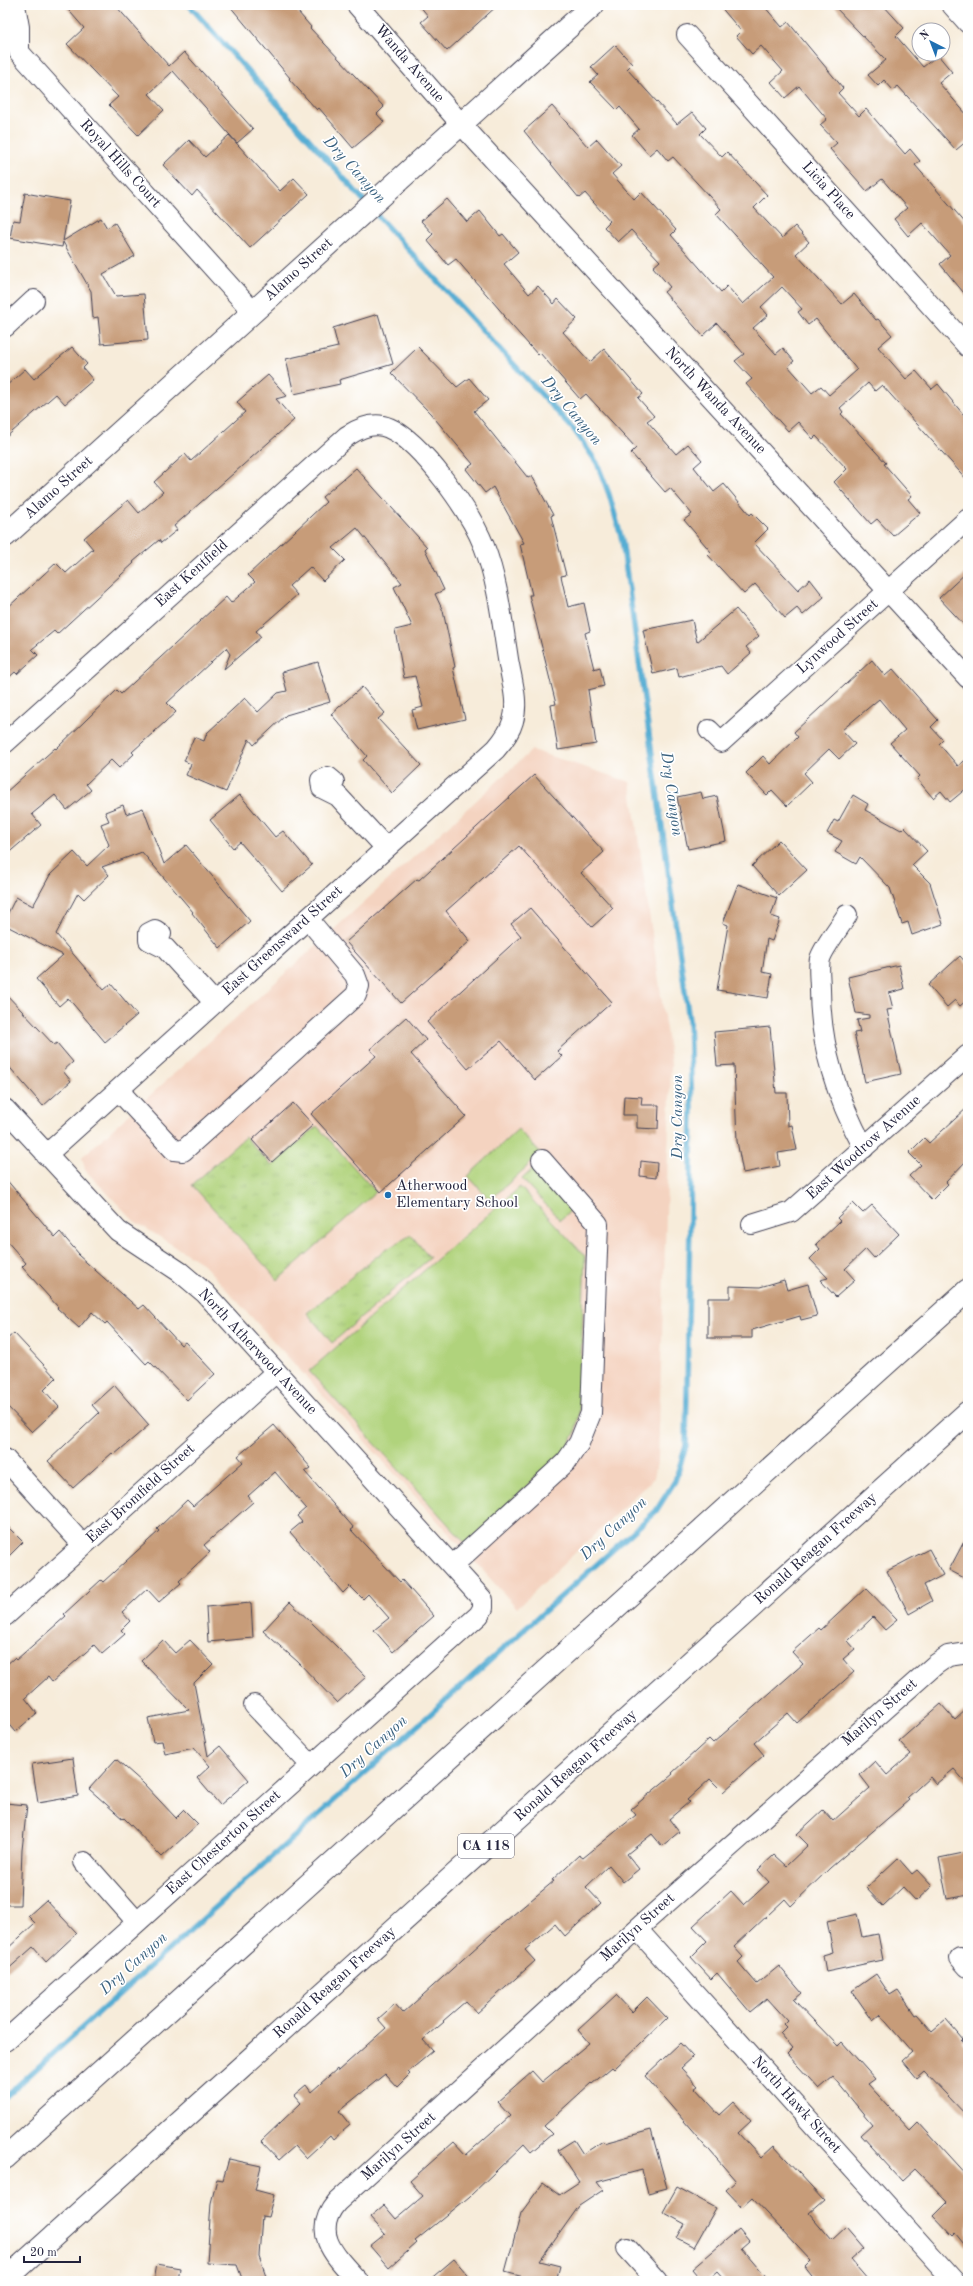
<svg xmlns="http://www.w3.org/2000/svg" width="973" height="2286" font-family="'Old Standard TT',serif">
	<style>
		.built { fill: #f4d3c0 }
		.grass { fill: #b0d37c; stroke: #697a5c }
		.park { fill: url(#park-tufts); stroke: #697a5c }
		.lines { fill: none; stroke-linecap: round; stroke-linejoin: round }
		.stream { stroke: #56add3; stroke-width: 5.5 }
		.building { fill: #c79c79; fill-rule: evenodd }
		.minor-casing { stroke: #424053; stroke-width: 22 }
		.major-casing { stroke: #424053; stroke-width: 24 }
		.highway-casing { stroke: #424053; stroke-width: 24 }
		.minor { stroke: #fff; stroke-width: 20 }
		.major { stroke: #fff; stroke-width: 22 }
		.highway { stroke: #fff; stroke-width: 22 }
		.poi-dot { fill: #1f6fb2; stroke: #fff; stroke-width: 1.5 }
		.labels { text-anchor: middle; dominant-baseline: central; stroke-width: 3.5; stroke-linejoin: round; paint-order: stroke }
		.shield { fill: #fff; stroke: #646476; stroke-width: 1 }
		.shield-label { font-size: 14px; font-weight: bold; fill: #22223b }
		.street-label { font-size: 15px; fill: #22223b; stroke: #fff }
		.poi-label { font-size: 15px; fill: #22223b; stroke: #fff; text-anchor: start }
		.water-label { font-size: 16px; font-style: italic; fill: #39617f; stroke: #fff }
	</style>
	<defs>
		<pattern id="park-tufts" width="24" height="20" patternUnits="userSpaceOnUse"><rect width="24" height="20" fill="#b0d37c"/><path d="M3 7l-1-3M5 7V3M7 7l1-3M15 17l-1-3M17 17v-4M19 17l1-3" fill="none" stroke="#97b56c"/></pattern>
	</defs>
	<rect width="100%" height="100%" fill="#fff"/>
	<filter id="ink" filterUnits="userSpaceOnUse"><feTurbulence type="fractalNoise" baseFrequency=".025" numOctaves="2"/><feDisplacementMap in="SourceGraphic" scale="8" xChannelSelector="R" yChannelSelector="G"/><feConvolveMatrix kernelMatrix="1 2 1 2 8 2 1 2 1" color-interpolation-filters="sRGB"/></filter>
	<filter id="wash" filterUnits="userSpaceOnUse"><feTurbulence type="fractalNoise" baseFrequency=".012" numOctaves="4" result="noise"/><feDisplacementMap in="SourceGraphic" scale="16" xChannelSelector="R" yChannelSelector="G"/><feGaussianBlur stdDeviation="0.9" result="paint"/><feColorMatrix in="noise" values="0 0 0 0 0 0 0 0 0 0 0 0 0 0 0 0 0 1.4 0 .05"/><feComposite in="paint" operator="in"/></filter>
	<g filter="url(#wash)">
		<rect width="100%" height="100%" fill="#f7ecda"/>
		<!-- built -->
		<path class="built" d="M532,750L630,782L671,1064L658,1458L654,1478L517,1608L203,1264L134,1221L85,1170L82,1157Z"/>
		<!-- grass -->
		<path class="grass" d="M518,1129L541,1154L490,1200L468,1176Z
			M534,1168L571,1210L560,1220L522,1179Z
			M520,1187L585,1256L579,1414L575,1433L567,1448L466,1544L309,1371Z"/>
		<!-- park -->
		<path class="park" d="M317,1126L376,1192L278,1280L192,1185L245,1137L272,1166Z
			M411,1235L430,1258L332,1343L307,1313L382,1252Z"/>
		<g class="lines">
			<!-- stream -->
			<path class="stream" d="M189,5L366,203
				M5,2097L656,1511L675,1481L686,1446L692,1108L689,1020L622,540L609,494L597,463L575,431L372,210"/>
		</g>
		<g id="blocks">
			<!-- building -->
			<path class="building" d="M64,5H115L169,66L184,52L253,129L237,143L173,71L149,94L164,110L138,135L109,105L118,97L67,44L84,28Z
				M229,5H292L311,27L310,28L384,107L377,114L384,122L353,148L319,108L317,110L289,79L290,78Z
				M419,5H498L447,51L421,22L428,16Z
				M719,5H763L782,27L788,22L843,88L838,93L859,116L866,109L905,154L910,149L920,161L915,165L968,226V298L940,264L950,255L922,223L908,236L894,219L907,208L882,179L867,191L830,149L837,143L820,125L827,119L799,86L785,98L771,82L783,71L761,46L752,54L736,36L741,31Z
				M833,5H883L904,28L896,36L923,67L938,55L952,72L939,83L968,116V140L956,150L898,86L893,90L884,80L878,86L868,75L886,60Z
				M615,45L632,64L627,69L677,124L692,112L706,128L700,134L722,157L727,152L767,195L754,208L782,238L795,226L809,242L796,254L842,304L854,294L876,320L878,319L892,335L878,347L906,379L916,371L932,389L938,384L968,420V481L882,385L875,391L868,383L840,408L843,412L841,414L886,463L884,464L912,496L908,499L920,513L893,536L877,519L871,524L834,482L847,469L816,436L813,439L798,422L788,431L746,384L752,379L735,361L744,354L717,323L703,336L664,292L670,287L653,267L660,261L631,230L618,242L604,227L610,221L585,193L579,198L524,131L552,106L588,147L597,139L621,166L612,174L634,199L641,192L676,230L671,235L721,292L727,286L743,304L773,277L716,214L721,209L673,157L668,161L657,148L649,155L632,135L639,129L620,107L617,110L590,82L598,75L591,67ZM782,287L802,309L798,312L808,325L816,319L857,370L829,395L821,386L812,393L788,366L794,361L783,348L776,354L753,328L768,315L761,307Z
				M229,135L280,191L294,178L309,194L250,248L197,190L192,196L163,165L189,140L205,157Z
				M25,193L70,201L63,241L101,218L107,228L115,223L135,256L103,274L116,296L144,294L148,340L101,344L98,317L93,318L91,291L63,242L62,247L10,238L13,220L20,221Z
				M447,199L467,222L480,211L500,236L503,234L518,252L504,264L529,294L538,286L554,304L558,299L577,319L563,332L590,362L604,349L643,394L638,398L654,416L647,421L676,454L688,444L702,460L694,467L714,492L724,484L750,515L752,513L768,529L754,543L798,590L810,579L824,597L803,615L797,608L785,618L755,584L744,594L708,555L711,552L684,520L692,514L670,488L665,492L631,453L636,448L586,394L580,399L540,353L538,355L504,317L505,316L456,259L448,265L427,240L433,234L421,221Z
				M378,314L393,364L339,380L340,384L294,394L286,359L338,347L333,328Z
				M72,347L87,364L83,368L93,380L65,404L56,394L5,438V387L25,369L34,379Z
				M418,347L457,387L469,378L488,400L474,411L528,478L532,476L553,515L551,516L566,575L561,576L568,607L584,603L590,631L585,633L594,669L600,667L604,686L588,690L596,744L558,750L551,705L556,704L529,595H532L520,544L524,543L493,487L485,493L466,469L473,464L430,413L391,373Z
				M268,375L287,396L276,399L294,420L174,526L177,530L161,543L159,540L133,562L134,563L57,634L54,631L32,649L38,655L17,674L15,672L5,681V610L56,563L66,573L93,549L84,538L128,500L139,513L163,492L154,482L185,454L191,461L245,412L237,402Z
				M356,468L427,547L425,549L444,590L435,594L443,611L455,667L453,668L465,719L417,730L412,710L423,707L415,676L404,678L395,630L412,626L394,587L402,583L357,528L333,548L345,560L323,581L310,567L289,586L297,595L256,631L261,637L224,669L230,654L226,648L167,703L176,712L132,752L134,754L119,768L111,760L86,784L91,790L67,810L55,795L32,814L41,825L5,856V793L55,748L56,749L117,690L121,694L226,597L231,603L255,582L248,575L326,502L322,497Z
				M968,571V629L939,598Z
				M736,609L759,636L746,647L751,653L727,674L721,666L679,677L677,668L653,674L643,630L692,620L697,642Z
				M872,660L885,676L893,669L938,720L931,727L943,740L939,744L958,766L968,758V787L950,802L941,791L933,798L917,779L920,776L890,743L905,730L879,699L842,730L855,744L839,759L829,749L804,773L812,782L787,806L772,790L767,795L746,773L763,756L770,764L798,737L794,732Z
				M318,662L330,702L286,715L254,745L249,739L226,792L186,775L191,764L184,761L194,737L204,741L207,733L245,698L258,712L278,693L287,691L282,672Z
				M362,687L385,713L378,719L421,765L392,793L363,760L367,756L331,714Z
				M534,775L604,852L581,873L613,908L592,927L519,846L446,911L470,941L401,1003L346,942L417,879L419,880Z
				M701,792L703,799L717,796L726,841L688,849L677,797Z
				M240,795L275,837L283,831L312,865L282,891L240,842L233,848L210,820Z
				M853,795L868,804L865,810L901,830L904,827L927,851L912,865L930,883L943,924L912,935L908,922L902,924L890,888L860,857L856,864L835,852L842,841L827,833L834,820L838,822Z
				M123,805L126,814L143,808L164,864L186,845L250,921L220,948L192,913L193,912L142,852L102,867L109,875L84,899L78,893L56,934L104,990L111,984L137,1015L105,1042L68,998L59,1006L36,979L63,955L5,925V919L16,897L33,906L50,875L74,852L87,866L109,845L101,824L109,821L105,812Z
				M779,840L807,870L779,896L752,866Z
				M738,884L777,898L771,916L780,919L772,941L767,939L762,972L772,974L768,998L717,990L728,925L723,923Z
				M530,908L612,1002L557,1051L562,1056L535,1080L501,1041L468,1069L427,1022L521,936L511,924Z
				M960,956L968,965V999L960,1006L955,1000L947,1007L928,985Z
				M899,965L904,989L889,993L893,1009L887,1010L901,1074L865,1082L854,1033L860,1032L857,1020L869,1018V1015L856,1013L848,977Z
				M5,993L54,1045L57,1043L73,1062L63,1071L71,1081L43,1106L5,1062Z
				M406,1017L426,1040L411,1054L466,1116L381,1192L311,1114L376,1056L370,1049Z
				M770,1027L776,1093H787L788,1126L792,1125L797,1150L778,1153L780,1166L743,1173L737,1141L734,1065L717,1066L714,1032Z
				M624,1096L642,1097L641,1105H659L658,1129L637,1128V1115H623Z
				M293,1103L313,1125L272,1162L252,1140Z
				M968,1107V1159L946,1182L948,1184L932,1200L909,1176L921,1165L909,1153L924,1138L929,1143Z
				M641,1161L657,1163L656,1178L640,1176Z
				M5,1178L55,1237L60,1232L79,1254L78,1255L139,1309L144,1305L181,1345L185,1342L215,1374L187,1400L149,1361L146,1364L107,1322L105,1324L92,1312L79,1328L57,1308L58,1307L22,1267L26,1263L5,1239Z
				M853,1203L863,1213L872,1205L899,1234L874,1258L866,1249L845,1269L855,1280L836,1297L820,1280L828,1278L810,1259L820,1249L816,1244L840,1221L837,1218Z
				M784,1280L787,1290L808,1284L817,1316L801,1320L800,1316L752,1330V1338H708V1298H730V1286L760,1287Z
				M14,1333L56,1378L44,1390L59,1407L32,1432L5,1404V1341Z
				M114,1385L149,1425L114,1455L112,1453L73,1488L48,1461L99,1413L92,1405Z
				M274,1425L311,1468L305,1472L354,1528L351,1530L400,1582L402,1580L434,1616L393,1652L374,1630L389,1618L368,1594L363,1599L350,1586L343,1593L290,1532L302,1522L297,1516L306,1508L275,1472L248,1496L253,1502L204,1545L210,1552L179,1581L181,1583L159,1602L147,1589L122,1612L130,1621L121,1630L125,1634L102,1654L94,1645L52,1682L48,1677L25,1698L37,1713L15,1732L5,1720V1666L14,1658L16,1660L66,1616L64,1614L101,1580L103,1582L159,1531L157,1529L187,1500L193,1506L243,1462L238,1456Z
				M5,1524L23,1542L5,1560Z
				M968,1534V1580L949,1570Z
				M929,1549L943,1575L924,1585L932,1601L909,1614L887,1571Z
				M866,1588L897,1620L885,1630L873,1617L848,1641L855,1649L843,1659L854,1672L797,1723L788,1713L754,1743L764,1755L723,1792L710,1779L687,1800L689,1802L669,1819L679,1832L662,1846L652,1834L627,1854L639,1869L623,1882L609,1865L586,1887L601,1903L565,1936L555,1924L525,1950L535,1961L477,2013L466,2001L443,2021L444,2022L423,2040L433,2051L408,2072L410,2074L397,2087L385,2074L339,2111L350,2125L333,2140L330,2136L306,2158L295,2146L279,2160L261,2141L301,2103L294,2095L306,2085L311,2092L337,2069L338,2071L386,2028L378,2019L395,2004L403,2013L501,1925L554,1881L552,1880L579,1855L583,1858L636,1815L631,1809L673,1774L672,1773L709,1739L713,1743L803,1664L792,1652L819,1628L821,1630Z
				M290,1602L336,1646L366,1677L337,1703L298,1662L263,1631Z
				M251,1603L253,1638L208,1642L206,1607Z
				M163,1640L175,1653L190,1640L213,1664L194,1683L208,1756L220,1746L249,1780L220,1805L197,1778L210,1766L194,1748L165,1754L162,1741L153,1742L148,1718L189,1710L141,1661Z
				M941,1704L955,1720L968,1708V1785L954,1769L936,1784L930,1777L907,1798L909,1800L830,1868L791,1906L785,1899L734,1947L743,1957L738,1962L757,1984L779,1966L802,1993L794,2000L838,2046L842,2042L875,2079L868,2084L910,2130L918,2122L968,2177V2249L955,2233L952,2236L933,2216L947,2202L915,2169L902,2181L860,2135L872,2124L833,2077L819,2089L787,2054L793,2048L780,2033L786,2027L783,2024L787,2020L767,1998L750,2012L717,1973L711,1979L691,1957L707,1941L693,1926L731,1891L744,1905L769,1882L758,1870L774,1855L786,1866L808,1845L797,1834L823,1810L833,1821L870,1788L860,1775L875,1761L887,1775L911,1754L899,1741Z
				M73,1758L78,1796L38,1803L32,1764Z
				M116,1759L143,1783L176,1818L184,1810L198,1824L162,1857L124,1818L123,1819L89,1789Z
				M5,1803L27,1805L22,1850L20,1905H5Z
				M968,1852V1895L947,1899L939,1858Z
				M898,1858L912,1874L917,1870L932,1886L916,1901L903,1887L883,1906L866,1888Z
				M46,1900L77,1933L46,1962L33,1947L5,1972V1951L35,1923L28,1916Z
				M857,1914L862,1937L878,1934L883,1960L826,1972L823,1955L833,1952L827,1921Z
				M876,1974L890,1995L898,1990L915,2015L917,2014L932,2031L946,2019L963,2039L961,2041L968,2048V2117L925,2072L917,2079L902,2061L912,2052L880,2015L873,2021L852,1991Z
				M616,1995L632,2012L647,1997L667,2018L614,2069L612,2067L592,2084L591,2083L544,2126L552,2134L531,2152L524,2144L469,2197L415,2241L417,2243L389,2268L370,2246L385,2234L370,2217L384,2205L396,2219L423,2196L410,2181L454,2142L466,2155L510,2116L497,2102L532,2071L542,2082L589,2043L578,2030Z
				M680,2043L693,2057L681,2068L698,2086L695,2088L720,2115L734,2102L751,2121L738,2133L761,2158L774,2146L824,2200L809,2213L832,2240L846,2227L864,2248L850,2260L868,2281H816L805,2267L811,2261L752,2198L742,2207L726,2190L736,2181L645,2076Z
				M651,2130L667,2188L648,2193L642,2170L597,2182L603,2190L579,2206L540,2261L560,2266L556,2281H538L505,2272L521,2213L543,2183L559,2195L579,2182L558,2150L574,2140L583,2154L603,2141L604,2143Z
				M229,2159L261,2166L255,2190L274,2195L268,2217L262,2216L259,2256L268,2281H243L237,2265L207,2263L211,2203L217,2179L223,2180Z
				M677,2187L716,2208L694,2247L677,2238L685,2224L663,2212Z
				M739,2229L749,2241L741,2248L769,2281H725L717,2272L707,2281H702L692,2269Z
				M454,2259L473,2281H428Z
				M157,2264L180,2268L178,2281H154Z"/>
		</g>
	</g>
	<g filter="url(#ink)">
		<use href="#blocks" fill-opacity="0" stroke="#424053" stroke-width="1"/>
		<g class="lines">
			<defs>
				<path id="minor" d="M15,5L19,27V52L253,312
					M357,5L461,124L968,678
					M952,5L968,23
					M687,35L968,347
					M5,327L34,300
					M709,730L721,742L968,519
					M5,743L347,436C359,428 374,421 389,428C422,442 471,513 484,546C498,582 502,621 508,659C511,678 519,702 513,721C510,732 503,741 496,749L46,1155
					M334,782L328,777L321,780L322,788L338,796L386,848
					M847,915C841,925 823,948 820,959C818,967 820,980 820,989C820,1047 837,1098 864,1148
					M161,934L155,930L149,933V940L165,948L215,1003
					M118,1090L174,1150L183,1151L356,995L359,986L355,975L308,919
					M5,1109L118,1231L180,1272L205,1293L483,1600V1608L479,1615L5,2041
					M752,1224L791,1212L968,1055
					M5,1459L83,1545
					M453,1565L566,1462L579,1443L591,1413L598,1224L542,1160
					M5,1616L276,1372
					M254,1705L311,1765
					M84,1862L137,1922
					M637,1929L954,2281
					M960,1958L968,1967
					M627,2248L657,2281
					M358,2281C336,2257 310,2233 337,2202L637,1929L935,1665L948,1656L968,1653"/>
				<path id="major" d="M5,536L593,5"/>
				<path id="highway" d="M5,2158L968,1290
					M5,2280L968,1412"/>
			</defs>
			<!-- minor casing -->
			<use href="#minor" class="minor-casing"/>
			<!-- major casing -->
			<use href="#major" class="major-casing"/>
			<!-- highway casing -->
			<use href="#highway" class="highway-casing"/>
			<!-- minor -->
			<use href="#minor" class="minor"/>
			<!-- major -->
			<use href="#major" class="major"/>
			<!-- highway -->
			<use href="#highway" class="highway"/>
		</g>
	</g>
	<!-- markers -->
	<circle class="poi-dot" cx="388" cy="1195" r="4"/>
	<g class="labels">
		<!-- shield labels -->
		<rect class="shield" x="458" y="1834" width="56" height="24" rx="3"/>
		<g class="shield-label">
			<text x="486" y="1846">CA 118</text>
		</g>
		<!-- street labels -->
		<g class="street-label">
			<text transform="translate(409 64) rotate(49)">Wanda Avenue</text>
			<text transform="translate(120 164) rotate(48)">Royal Hills Court</text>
			<text transform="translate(828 191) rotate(48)">Licia Place</text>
			<text transform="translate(299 270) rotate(-42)">Alamo Street</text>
			<text transform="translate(715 401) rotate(47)">North Wanda Avenue</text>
			<text transform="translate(59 488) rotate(-42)">Alamo Street</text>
			<text transform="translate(192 574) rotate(-42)">East Kentfield</text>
			<text transform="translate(838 637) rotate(-42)">Lynwood Street</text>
			<text transform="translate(283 941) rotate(-42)">East Greensward Street</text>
			<text transform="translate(864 1148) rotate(-42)">East Woodrow Avenue</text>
			<text transform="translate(257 1352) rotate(47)">North Atherwood Avenue</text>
			<text transform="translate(141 1494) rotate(-42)">East Bromfield Street</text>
			<text transform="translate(816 1549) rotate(-42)">Ronald Reagan Freeway</text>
			<text transform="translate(880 1713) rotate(-41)">Marilyn Street</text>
			<text transform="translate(576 1766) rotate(-42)">Ronald Reagan Freeway</text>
			<text transform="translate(224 1843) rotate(-42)">East Chesterton Street</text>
			<text transform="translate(638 1928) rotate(-42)">Marilyn Street</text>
			<text transform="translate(335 1983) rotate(-42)">Ronald Reagan Freeway</text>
			<text transform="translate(796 2105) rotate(48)">North Hawk Street</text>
			<text transform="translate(399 2147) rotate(-42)">Marilyn Street</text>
		</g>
		<!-- poi labels -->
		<g class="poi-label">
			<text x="396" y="1186">Atherwood<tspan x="396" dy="17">Elementary School</tspan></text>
		</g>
		<!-- water labels -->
		<g class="water-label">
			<text transform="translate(354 170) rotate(48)">Dry Canyon</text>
			<text transform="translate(571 411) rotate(50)">Dry Canyon</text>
			<text transform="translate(671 794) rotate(82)">Dry Canyon</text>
			<text transform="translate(678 1117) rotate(-90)">Dry Canyon</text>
			<text transform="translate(614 1529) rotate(-43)">Dry Canyon</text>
			<text transform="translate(374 1747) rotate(-42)">Dry Canyon</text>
			<text transform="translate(134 1964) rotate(-42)">Dry Canyon</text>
		</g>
	</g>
	<!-- margin -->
	<rect width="973" height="2286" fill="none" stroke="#fff" stroke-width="20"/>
	<!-- north arrow -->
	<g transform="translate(931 42) rotate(318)"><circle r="19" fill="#ffffff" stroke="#a7a7b1"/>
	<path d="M0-3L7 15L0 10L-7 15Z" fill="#1f6fb2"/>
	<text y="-6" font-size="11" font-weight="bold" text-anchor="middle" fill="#22223b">N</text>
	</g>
	<!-- scale -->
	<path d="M24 2256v6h56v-6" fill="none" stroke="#22223b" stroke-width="2"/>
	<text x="30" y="2256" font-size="12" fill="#22223b" stroke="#ffffff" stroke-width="3" paint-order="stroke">20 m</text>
</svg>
